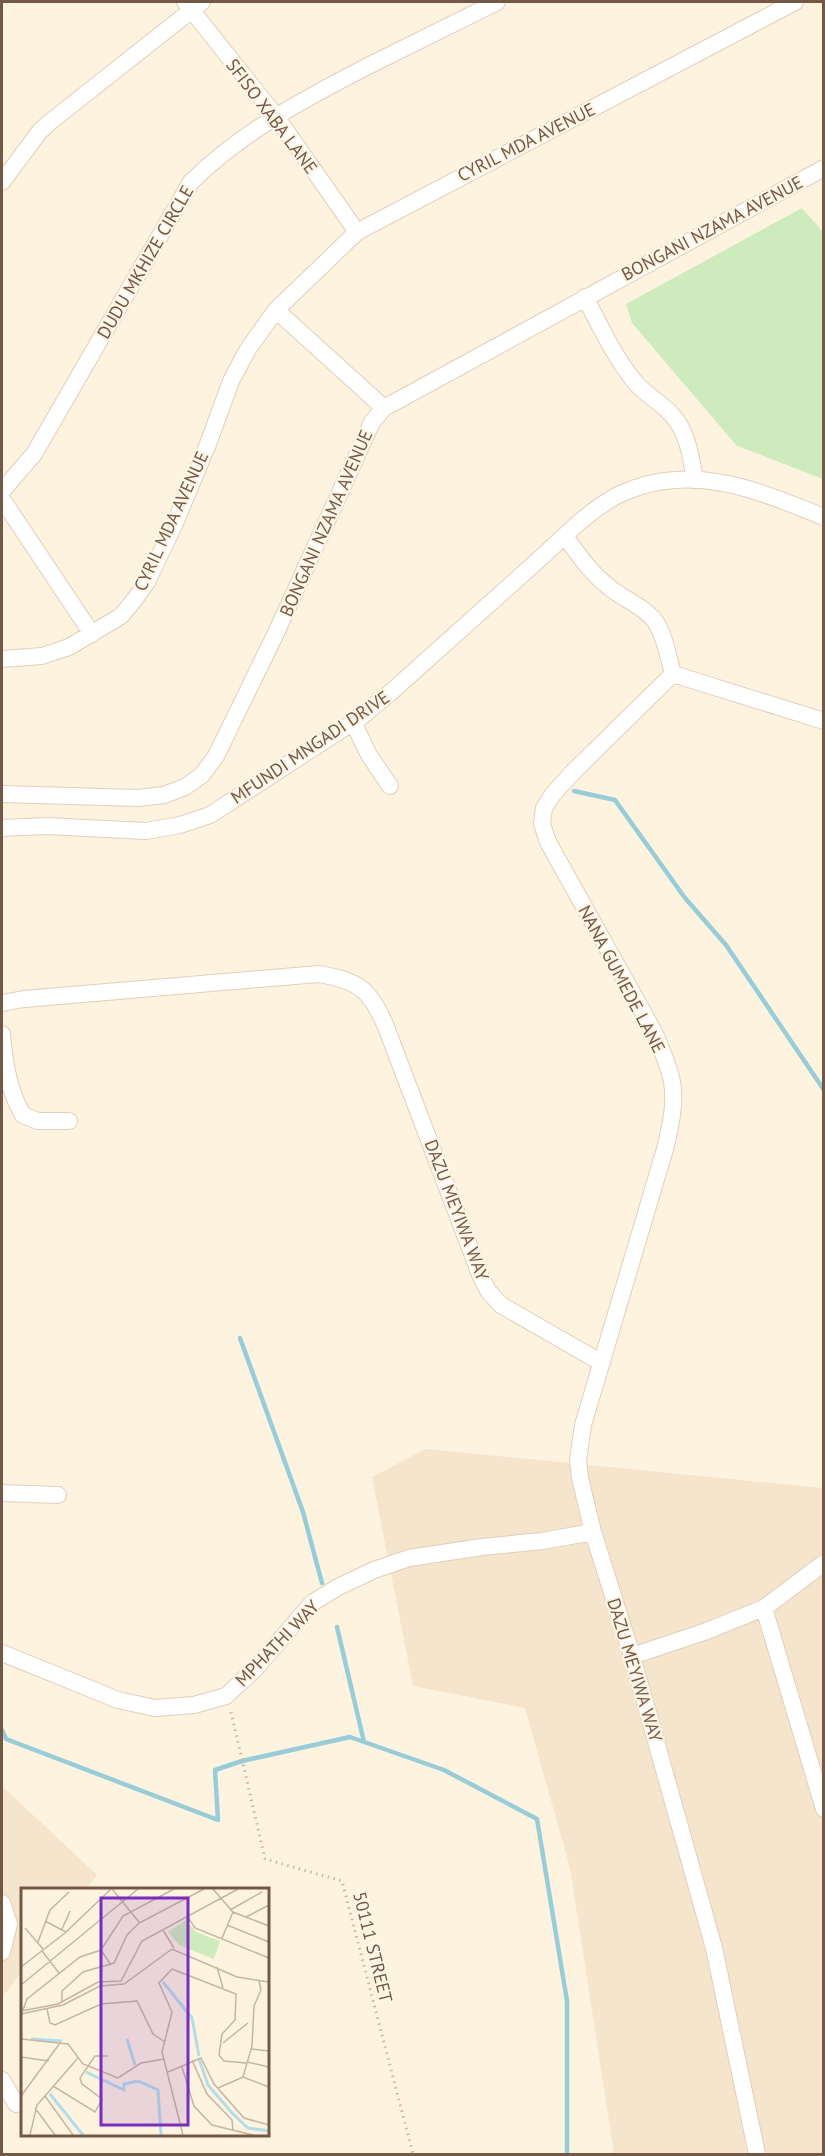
<svg xmlns="http://www.w3.org/2000/svg" width="825" height="2156" font-family="'PT Sans',sans-serif">
	<style>
		.residential { fill: #f5e5cd }
		.park { fill: #cdebbd }
		.lines { fill: none; stroke-linecap: round; stroke-linejoin: round }
		.stream { stroke: #98ccd9; stroke-width: 4.5 }
		.minor-casing { stroke: #e1cfba; stroke-width: 18 }
		.path { stroke: #d8b499; stroke-width: 3; stroke-dasharray: 1.5 4.5; stroke-linecap: butt }
		.minor { stroke: #fff; stroke-width: 16 }
		.labels { text-anchor: middle; dominant-baseline: central; stroke-width: 4.5; stroke-linejoin: round; paint-order: stroke }
		.street-label { font-size: 18px; fill: #745846; stroke: #fff6e6 }
		.inset-river { fill: none; stroke: #b3dde7; stroke-width: 3 }
		.inset-road { fill: none; stroke: #c6b5a2; stroke-width: 1.5 }
		.view { fill: #7b2cbf; fill-opacity: 0.15; stroke: #7b2cbf; stroke-width: 3 }
		.inset-edge { fill: none; stroke: #745846; stroke-width: 3 }
	</style>
	<rect width="100%" height="100%" fill="#fdf3df"/>
	<!-- residential -->
	<path class="residential" d="M426,1449L823,1488V2154H614L570,1868L525,1708L413,1686L372,1477Z
		M2,1786L97,1875L86,1889H22V1971L2,1998Z"/>
	<!-- park -->
	<path class="park" d="M802,208L823,232V479L737,446L632,323L626,304Z"/>
	<g class="lines">
		<!-- stream -->
		<path class="stream" d="M574,791L615,800L685,898L726,945L824,1090
			M240,1338L303,1512L322,1583
			M337,1627L364,1742
			M2,1730L6,1739L218,1820L215,1770L242,1761L350,1737L444,1770L537,1819L567,2001V2154"/>
		<defs>
			<path id="minor" d="M185,2L275,115L357,232
				M2,182L40,131L50,122L202,2
				M585,297C600,326 614,356 634,381C644,394 661,402 672,415C688,432 691,458 695,480
				M276,310L384,408
				M2,491L34,454L191,182C243,131 306,98 370,65C413,44 455,23 497,2
				M2,499L92,634
				M565,536C579,556 593,576 614,591C627,600 645,608 655,621C665,635 668,657 673,674
				M2,659L42,656L69,647L121,616L135,599L147,582L175,523L208,444L231,381L248,349L276,310L357,232L795,2
				M673,674L574,771L553,794L544,808L542,824L548,842L654,1032C661,1048 669,1065 672,1082C676,1104 670,1128 665,1149L583,1425L578,1460L580,1478L593,1532L632,1656L714,1948L757,2154
				M673,674L824,721
				M353,722L369,755L390,786
				M2,794L138,798L164,795L185,787L202,775L216,756L276,633L372,422L384,408L824,168
				M2,828L46,826L146,831L180,825L210,815L361,717L391,692C439,649 486,607 534,564C560,541 586,512 618,495C635,487 655,481 675,480C726,476 777,498 824,517
				M2,1003L24,999L319,974C359,981 370,989 386,1027L481,1277L489,1292L501,1305L602,1363
				M2,1034C4,1060 9,1092 23,1115L38,1121H69
				M2,1493L58,1495
				M764,1608L824,1809
				M2,1653L118,1700L155,1708L194,1705L226,1696L256,1668L312,1603L338,1587L374,1570L409,1558L482,1547L542,1541L593,1532
				M632,1656L704,1632L764,1608L824,1563
				M2,1903L9,1924L2,1952
				M2,2080L16,2104"/>
		</defs>
		<!-- minor casing -->
		<use href="#minor" class="minor-casing"/>
		<!-- path -->
		<path class="path" d="M231,1712L265,1859L342,1881L413,2154"/>
		<!-- minor -->
		<use href="#minor" class="minor"/>
	</g>
	<g class="labels">
		<!-- street labels -->
		<g class="street-label">
			<text transform="translate(272 116) rotate(53)">SFISO XABA LANE</text>
			<text transform="translate(526 142) rotate(-27)">CYRIL MDA AVENUE</text>
			<text transform="translate(712 228) rotate(-28)">BONGANI NZAMA AVENUE</text>
			<text transform="translate(145 262) rotate(-60)">DUDU MKHIZE CIRCLE</text>
			<text transform="translate(171 521) rotate(-65)">CYRIL MDA AVENUE</text>
			<text transform="translate(326 523) rotate(-66)">BONGANI NZAMA AVENUE</text>
			<text transform="translate(310 747) rotate(-34)">MFUNDI MNGADI DRIVE</text>
			<text transform="translate(622 979) rotate(62)">NANA GUMEDE LANE</text>
			<text transform="translate(457 1210) rotate(69)">DAZU MEYIWA WAY</text>
			<text transform="translate(277 1643) rotate(-46)">MPHATHI WAY</text>
			<text transform="translate(635 1670) rotate(73)">DAZU MEYIWA WAY</text>
			<text transform="translate(373 1947) rotate(76)">50111 STREET</text>
		</g>
	</g>
	<!-- overview -->
	<g transform="translate(21 1888)">
		<rect width="248" height="248" fill="#fdf3df"/>
		<path d="M165,32L175,44L199,53L193,71L158,57L147,44Z" fill="#cdebbd"/>
		<path class="inset-river" d="M142,94L171,130L178,168M10,151L41,153M106,151L114,177M178,171L187,197L211,225L227,240L248,243M65,184L103,202V196L117,193L137,202L140,247M29,206L62,247"/>
		<path class="inset-road" d="M91,1L118,34M192,1L212,24L248,38M209,22L241,4M166,28L174,40L248,70M225,29L248,17M24,33L45,44M206,37L248,54M4,40L22,61M41,41L49,23M142,42L153,60M201,50L212,24M17,54L29,22L48,4M80,62L90,77M21,63L38,85M0,79L44,45L90,1M196,79L202,100M151,81L138,95L151,124L141,164L162,247M151,81L215,106L214,132L201,146L198,167L203,173L225,175M0,97L117,1M41,113V103L62,84L93,75L106,47L118,35L183,1M26,121L29,135L34,137L80,116L116,113L132,146L144,154M2,122L6,111L59,69L80,62L102,28L153,1M0,123L37,116L77,94L100,93L121,53L217,1M0,126L42,117L79,98L103,96L151,61L216,89L248,94M0,151L47,156L62,176L97,190L120,175L143,171M202,155L227,135M230,161L248,163M0,169L28,173M171,172L186,206L211,232L212,243M226,174L248,179M161,179L173,218L191,237L232,247M147,184L180,170L193,196L223,230L248,237M222,189L231,158L233,118L240,102L238,93M32,198L74,224L81,211L61,196L59,190L74,168H87M197,200L222,189L248,199M0,208L39,155M24,208L52,247M14,220L34,247M9,247L16,217L57,170"/>
		<path class="view" d="M80,10H167V237H80Z"/>
		<rect width="248" height="248" class="inset-edge"/>
	</g>
	<!-- border -->
	<rect width="825" height="2156" fill="none" stroke="#745846" stroke-width="6"/>
</svg>
